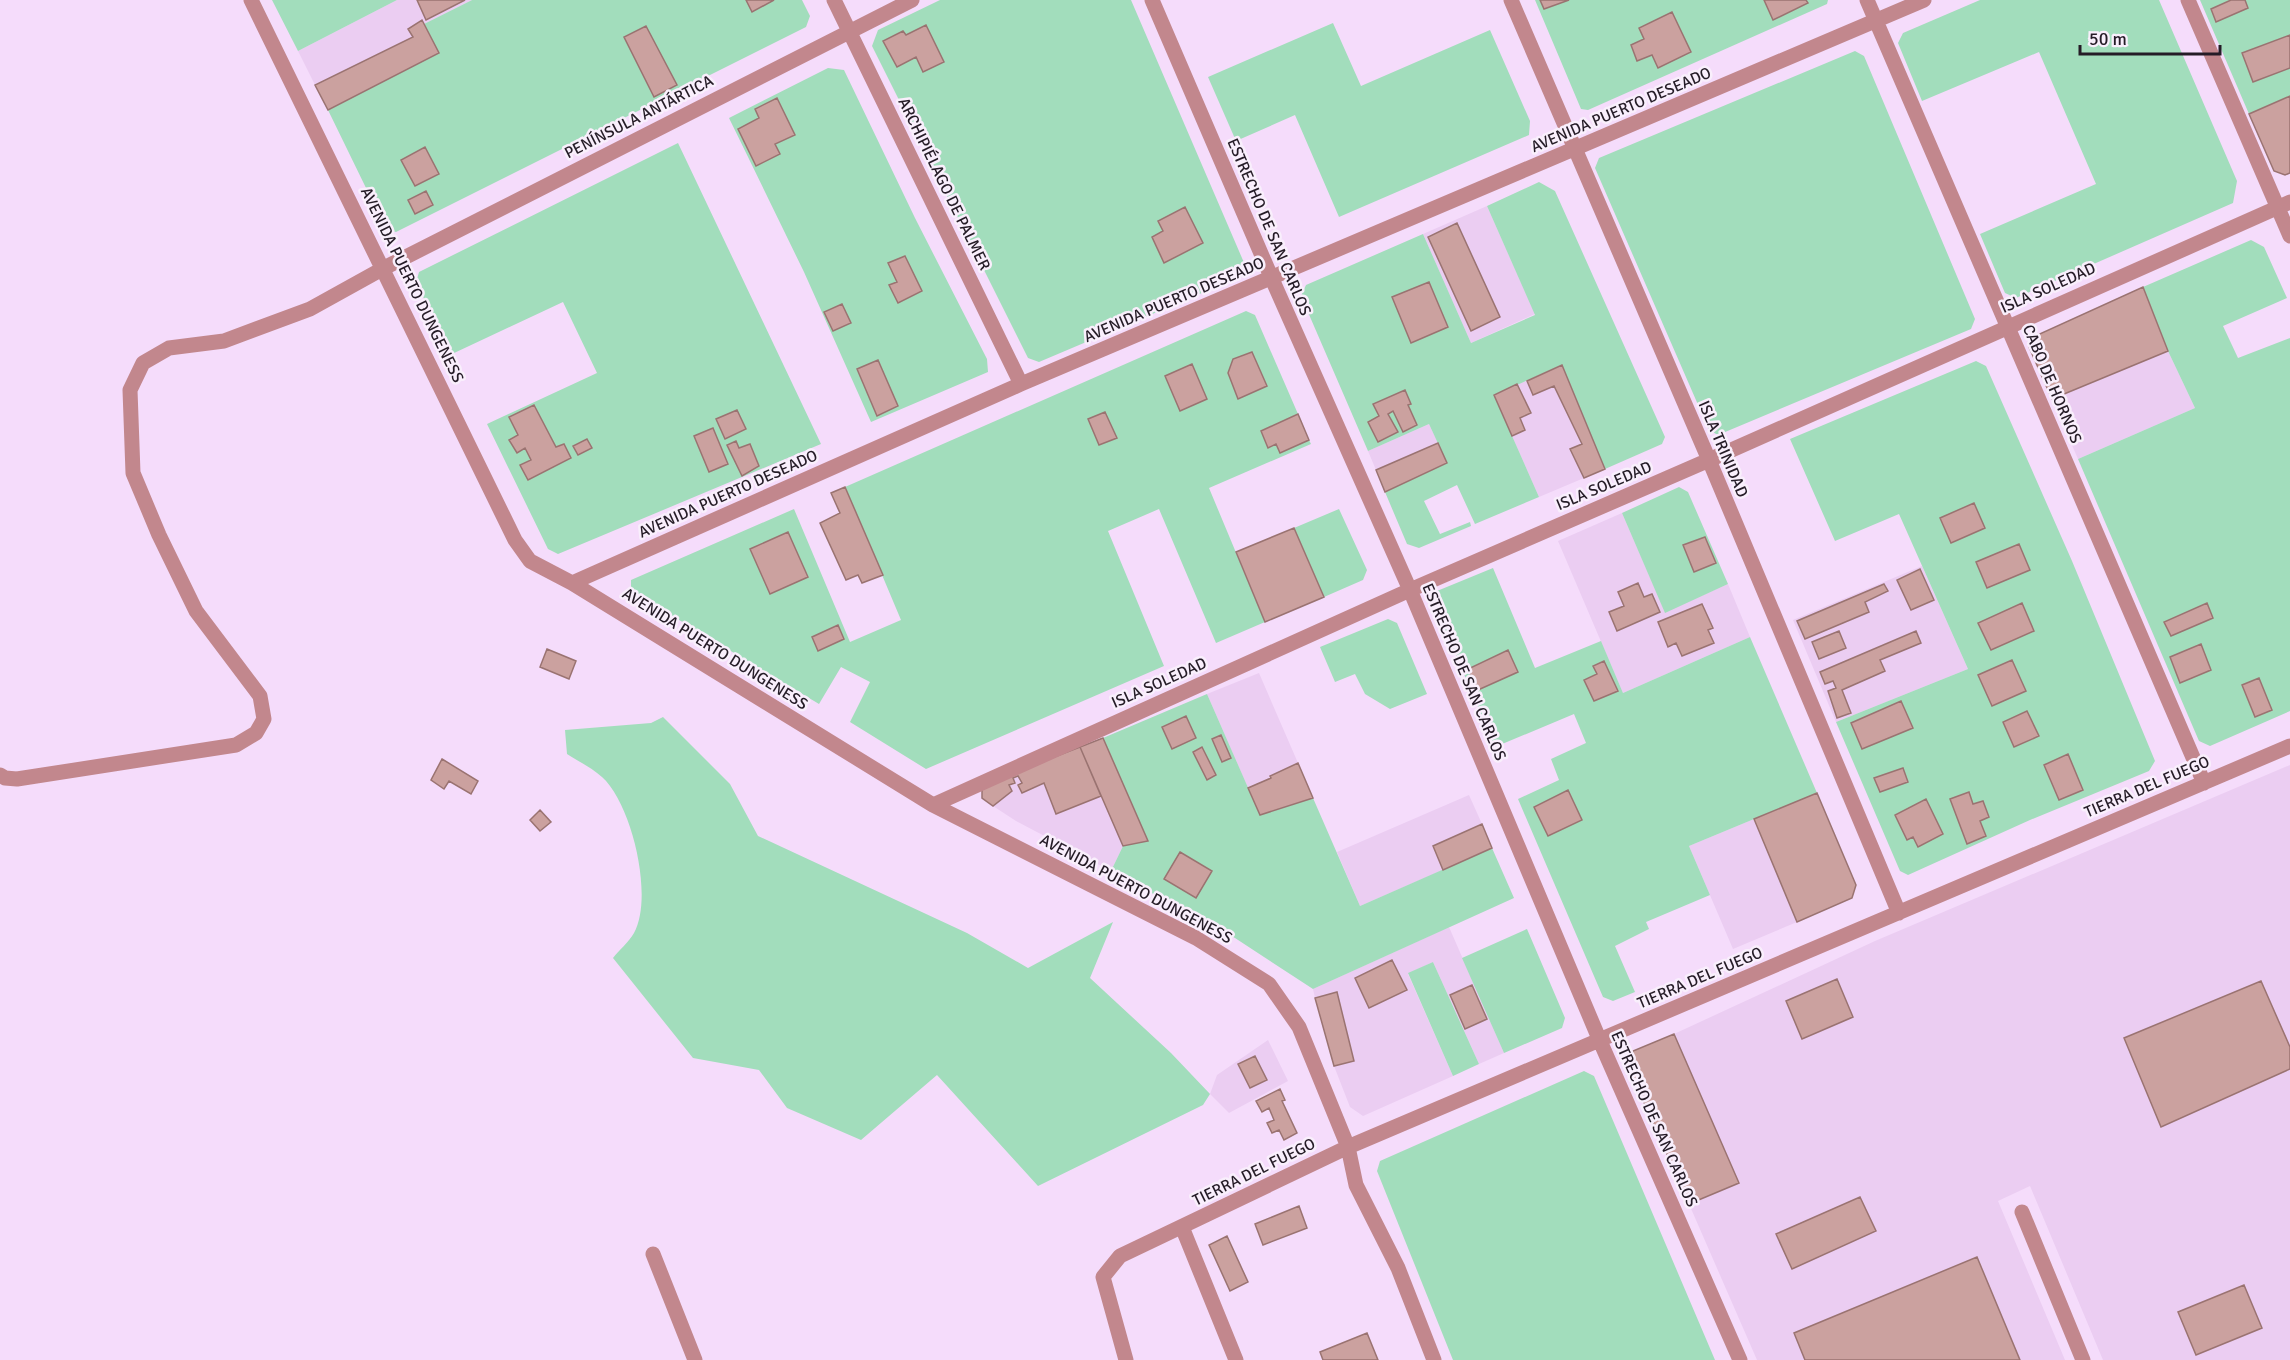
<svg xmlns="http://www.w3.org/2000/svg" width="2290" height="1360" font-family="Signika,sans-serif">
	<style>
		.built { fill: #ebcdf2 }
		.green { fill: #a2ddbc; fill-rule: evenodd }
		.building { fill: #cba19f; stroke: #9a7371; stroke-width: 1.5 }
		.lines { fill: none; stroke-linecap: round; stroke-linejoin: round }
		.minor { stroke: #c2878d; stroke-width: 15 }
		.labels { text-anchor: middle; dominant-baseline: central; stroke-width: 5; stroke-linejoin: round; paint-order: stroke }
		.street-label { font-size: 16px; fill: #251c27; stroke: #f9effc }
	</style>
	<rect width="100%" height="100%" fill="#f5dcfb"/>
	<!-- built -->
	<path class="built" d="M397,0H472L424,24L421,20L408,29L413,37L315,85L298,51Z
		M1487,206L1535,314L1471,343L1423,234Z
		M2168,351L2195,408L2078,459L2052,399Z
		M1527,381L1534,395L1554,386L1582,444L1571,449L1584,478L1539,497L1512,436L1525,430L1520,418L1531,413L1517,384Z
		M1429,424L1438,443L1376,470L1368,451Z
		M1622,513L1665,612L1728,584L1750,637L1623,693L1558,541Z
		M1922,566L1968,669L1836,722L1793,620Z
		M1259,673L1298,763L1271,776V778L1248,788L1207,694Z
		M2290,765V1047L2261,981L2124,1038L2161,1127L2290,1069V1360H2103L2030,1186L1998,1201L2065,1360H1757L1689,1204L1739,1183L1674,1034L1875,941Z
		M1018,776L1022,783L1018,785L1022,793L1044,783L1056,814L1101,796L1123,846L1111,871L1016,821L993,806L1012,791L1009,785L1014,783L1013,778Z
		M1469,795L1482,824L1433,846L1443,870L1360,906L1337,852Z
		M1754,819L1797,922L1733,949L1689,846Z
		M1449,927L1504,1053L1479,1064L1433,962L1408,974L1453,1076L1363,1116L1350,1107L1334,1066L1354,1061L1337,993L1315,998L1313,989Z
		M1268,1040L1288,1081L1229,1113L1210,1094L1217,1075Z"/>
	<!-- green -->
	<path class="green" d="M272,0H397L298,51Z
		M472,0H802L810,16L806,27L396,232L386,229L328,110L438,53L424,24Z
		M940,0H1131L1245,265L1242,276L1039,362L1028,358L872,46L878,30Z
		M1535,0H1828L1827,4L1588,110L1581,109Z
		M1980,0H2159L2237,181L2233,203L2016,298L2005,293L1980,234L2096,184L2039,52L1922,101L1898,43L1903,33Z
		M2200,0H2290V96L2249,114Z
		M1333,23L1361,86L1490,30L1530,121L1529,135L1339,217L1295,115L1236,141L1208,77Z
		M1855,51L1864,56L1975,319L1971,329L1718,435L1709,430L1595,168L1599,158Z
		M828,68L844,70L915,218L987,359L988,372L871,422L804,272L729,118Z
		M678,143L821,444L558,554L548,549L487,424L597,373L563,302L452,354L416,283L419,272Z
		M1539,182L1555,191L1665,437L1662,444L1605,469L1562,365L1494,395L1539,497L1475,524L1457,485L1424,501L1440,534L1470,522L1471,526L1419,548L1407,544L1385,492L1447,463L1429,424L1368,451L1301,296L1306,285L1423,234L1471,343L1535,315L1487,206Z
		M2251,240L2264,247L2287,298L2223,326L2238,358L2290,338V711L2210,746L2199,741L2078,459L2195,408L2168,351L2143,287Z
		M1246,311L1255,315L1298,414L1261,431L1268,448L1276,444L1280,453L1309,440L1311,444L1209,488L1265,622L1216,643L1159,509L1108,531L1164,666L926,769L850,722L870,682L841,667L819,704L631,591V580L794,509L850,642L901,620L845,487ZM1252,352L1267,386L1238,398L1228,373Z
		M1976,361L1986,366L2072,561L2155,761L2149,771L2030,820L1908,875L1900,871L1836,722L1968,669L1899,514L1835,541L1790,439Z
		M1679,487L1688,492L1728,584L1665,613L1622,513Z
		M1339,509L1367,570L1363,580L1324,597L1294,528Z
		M1493,568L1535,668L1601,641L1623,693L1750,637L1817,793L1689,846L1710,895L1646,922L1649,929L1615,946L1635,992L1613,1001L1603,997L1518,799L1559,780L1551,759L1586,743L1574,714L1495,747L1433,601L1437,591Z
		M1388,619L1397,623L1427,694L1390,709L1365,694L1355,674L1335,682L1320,647Z
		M1207,694L1260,815L1313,798L1360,906L1492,848L1514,898L1313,989L1235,938L1111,871L1123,846L1147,840L1103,738Z
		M663,717L730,784L758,836L967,933L1028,968L1113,922L1090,978L1171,1053L1210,1094L1203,1105L1038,1186L937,1075L861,1140L787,1108L759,1070L693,1058L613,958C619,950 629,942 634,933C654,897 632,804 602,777C592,768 578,761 567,754L565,730L651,723Z
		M1527,929L1565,1018L1562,1028L1504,1053L1462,958Z
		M1433,962L1479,1064L1453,1076L1408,973Z
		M1584,1071L1594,1076L1715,1360H1453L1377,1171L1380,1161Z"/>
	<!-- building -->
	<path class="building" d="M417,0H465L426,20Z
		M746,0H774L752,12Z
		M1540,0H1569L1544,9Z
		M1764,0H1806L1808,3L1773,20Z
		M2231,0H2245L2248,8L2216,22L2211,9Z
		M1672,12L1691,52L1658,68L1652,55L1637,61L1631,45L1644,39L1639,28Z
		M422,20L439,53L328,110L315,85L413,37L408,29Z
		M926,25L944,62L923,72L916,57L897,67L883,41L903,31L906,35Z
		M646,26L677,85L654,97L624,37Z
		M2290,35V68L2253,82L2242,53Z
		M2290,96V173L2285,175L2274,171L2249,114Z
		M777,98L795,135L775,144L780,154L756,166L738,129L759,118L755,109Z
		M425,147L439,174L415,186L401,160Z
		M426,191L433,205L415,214L408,200Z
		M1185,207L1203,243L1164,263L1152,237L1163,231L1158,221Z
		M1457,223L1500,317L1471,331L1428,237Z
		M905,256L922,291L898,303L889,285L897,282L888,263Z
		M1429,282L1448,327L1411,343L1392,297Z
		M2143,287L2168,351L2052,399L2029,347L2033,337Z
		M842,304L851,323L833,331L824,312Z
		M1252,352L1267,386L1238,399L1228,373L1233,359Z
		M878,360L898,406L877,416L857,369Z
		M1192,364L1207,399L1180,411L1165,376Z
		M1562,365L1605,469L1584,478L1570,449L1582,444L1554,386L1533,395L1527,381Z
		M1517,384L1531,413L1520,418L1525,430L1512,436L1494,395Z
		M1405,390L1411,404L1408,405L1417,425L1403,432L1393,411L1388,414L1398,432L1378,442L1368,422L1379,416L1373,404Z
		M534,405L556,447L564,444L571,458L528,480L520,465L531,460L525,448L517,453L509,440L518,435L509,417Z
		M737,410L746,429L725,439L716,419Z
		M1105,412L1117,438L1099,445L1088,419Z
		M1298,414L1309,440L1280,453L1276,444L1268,448L1261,431Z
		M713,428L728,464L709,472L694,436Z
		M587,439L592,448L578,455L573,446Z
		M736,441L739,448L750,444L759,466L742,476L727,445Z
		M1438,443L1447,463L1385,492L1376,470Z
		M845,487L883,575L862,583L858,575L846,580L820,523L840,513L831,493Z
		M1974,503L1985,528L1951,543L1940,518Z
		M1294,528L1324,597L1265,622L1236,552Z
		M788,532L808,577L770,594L750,549Z
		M1705,537L1716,563L1694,572L1683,545Z
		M2019,544L2030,570L1987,588L1976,562Z
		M1920,569L1934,600L1911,610L1897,580Z
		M1638,583L1644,597L1652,594L1660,612L1617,631L1609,612L1624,606L1618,592Z
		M1884,584L1888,591L1865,602L1869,612L1805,639L1797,621Z
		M2022,603L2034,631L1991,650L1978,623Z
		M2207,603L2213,618L2171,636L2164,622Z
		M1702,604L1713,628L1708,630L1714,643L1682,656L1676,643L1668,647L1658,622Z
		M838,625L844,639L818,651L812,637Z
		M1839,631L1846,648L1819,659L1812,642Z
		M1916,631L1921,643L1880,660L1885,671L1842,690L1851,713L1837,718L1828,691L1836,688L1833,681L1825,684L1820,672Z
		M2201,644L2211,670L2180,683L2170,657Z
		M547,649L576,661L569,679L540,667Z
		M1508,650L1518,672L1478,690L1468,669Z
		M2012,660L2026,691L1992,706L1978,675Z
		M1604,661L1618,691L1594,701L1584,680L1597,674L1593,666Z
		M2259,678L2272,710L2255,717L2242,685Z
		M1901,701L1913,728L1862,749L1851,723Z
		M2027,711L2039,736L2014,747L2003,722Z
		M1186,716L1196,738L1172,749L1162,727Z
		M1221,735L1231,758L1222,762L1212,739Z
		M1103,738L1148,841L1123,846L1080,747Z
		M1080,747L1101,796L1056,814L1044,783L1022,793L1018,785L1022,783L1018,776L1013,778L1015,783L1009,785L1012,791L993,806L982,798V785Z
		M1202,747L1216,775L1207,780L1193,752Z
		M2068,754L2083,790L2059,800L2044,765Z
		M442,759L478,781L471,794L449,781L444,789L431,780Z
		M1298,763L1313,798L1260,815L1248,788L1271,778L1270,776Z
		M1903,768L1908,782L1880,792L1874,778Z
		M1568,790L1582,820L1548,836L1534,807Z
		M1969,792L1973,804L1983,801L1989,817L1980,821L1986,836L1967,844L1950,799Z
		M1817,793L1856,885L1852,898L1797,922L1754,819Z
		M1926,799L1943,834L1918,847L1913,837L1907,840L1895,815Z
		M540,810L551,822L540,831L530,820Z
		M1482,824L1492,848L1443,870L1433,846Z
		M1180,852L1212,871L1196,898L1164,879Z
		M1392,960L1407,990L1369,1008L1355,978Z
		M1837,979L1853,1017L1802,1039L1786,1001Z
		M2261,981L2290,1047V1069L2161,1127L2124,1038Z
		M1472,985L1487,1019L1465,1029L1450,995Z
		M1337,992L1354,1061L1334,1066L1315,998Z
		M1674,1034L1739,1183L1689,1204L1630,1071L1633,1051Z
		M1255,1056L1267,1080L1250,1088L1238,1064Z
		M1280,1089L1285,1100L1282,1101L1297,1133L1284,1140L1279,1130L1272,1133L1267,1123L1274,1120L1269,1108L1262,1112L1256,1101Z
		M1860,1197L1876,1231L1792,1269L1776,1234Z
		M1299,1206L1307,1228L1263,1245L1255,1224Z
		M1227,1236L1248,1282L1230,1291L1209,1245Z
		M1977,1257L2020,1360H1805L1794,1333Z
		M2244,1285L2262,1328L2196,1355L2178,1312Z
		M1367,1333L1378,1360H1323L1320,1352Z"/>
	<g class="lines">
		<!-- minor -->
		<path class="minor" d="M251,0L515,540L530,561L572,583L933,805L1196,938L1269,984L1299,1027L1348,1147L1356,1185L1398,1268L1434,1360
			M834,0L1021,384
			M1152,0L1272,279L1410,590L1600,1041L1740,1360
			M1511,0L1709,460L1899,913
			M1867,0L2204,783
			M2188,0L2290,236
			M572,583L1021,384L1924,0
			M0,775L5,778L17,779L236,745L256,733L264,719L260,696L196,611L159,535L133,473L130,390L143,363L169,348L224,341L310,309L384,268L912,0
			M933,805L1410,590L1709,460L2290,202
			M2022,1212L2083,1360
			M1182,1227L1236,1360
			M653,1254L695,1360
			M1126,1360L1103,1277L1120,1256L1348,1147L2290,746"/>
	</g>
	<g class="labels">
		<!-- street labels -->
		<g class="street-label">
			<text transform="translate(1621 110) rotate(-23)">AVENIDA PUERTO DESEADO</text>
			<text transform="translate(639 117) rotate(-27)">PENÍNSULA ANTÁRTICA</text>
			<text transform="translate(944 184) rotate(64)">ARCHIPIÉLAGO DE PALMER</text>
			<text transform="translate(1269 227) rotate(67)">ESTRECHO DE SAN CARLOS</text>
			<text transform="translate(412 285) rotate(64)">AVENIDA PUERTO DUNGENESS</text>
			<text transform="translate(2048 288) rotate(-24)">ISLA SOLEDAD</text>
			<text transform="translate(1174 300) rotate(-23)">AVENIDA PUERTO DESEADO</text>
			<text transform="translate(2052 384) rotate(67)">CABO DE HORNOS</text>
			<text transform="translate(1723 449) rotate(67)">ISLA TRINIDAD</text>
			<text transform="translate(1604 486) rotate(-23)">ISLA SOLEDAD</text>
			<text transform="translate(728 494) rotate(-24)">AVENIDA PUERTO DESEADO</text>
			<text transform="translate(715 649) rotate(32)">AVENIDA PUERTO DUNGENESS</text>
			<text transform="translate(1464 672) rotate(67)">ESTRECHO DE SAN CARLOS</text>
			<text transform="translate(1159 683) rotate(-24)">ISLA SOLEDAD</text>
			<text transform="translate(2147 787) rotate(-23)">TIERRA DEL FUEGO</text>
			<text transform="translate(1136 889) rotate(28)">AVENIDA PUERTO DUNGENESS</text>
			<text transform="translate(1700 978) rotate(-23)">TIERRA DEL FUEGO</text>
			<text transform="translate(1654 1119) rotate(66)">ESTRECHO DE SAN CARLOS</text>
			<text transform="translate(1254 1172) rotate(-26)">TIERRA DEL FUEGO</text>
		</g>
	</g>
	<!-- scale -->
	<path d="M2080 45v9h140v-9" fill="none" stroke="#251c27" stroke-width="3"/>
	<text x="2089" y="45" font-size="18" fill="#251c27" stroke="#f9effc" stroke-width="4.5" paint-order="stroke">50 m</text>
</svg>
